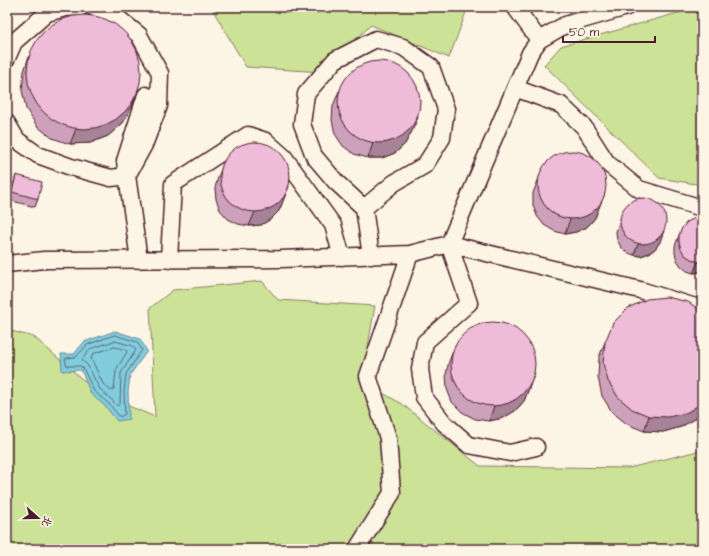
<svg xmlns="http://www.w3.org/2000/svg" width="709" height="556" font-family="'Architects Daughter','LXGW WenKai TC',sans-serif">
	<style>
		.green { fill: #cce297; stroke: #8b8061 }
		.water { fill: #80cdde; stroke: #6a8796 }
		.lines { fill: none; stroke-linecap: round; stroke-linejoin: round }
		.shore { stroke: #606573; stroke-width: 1 }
		.minor-casing { stroke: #4a1f2b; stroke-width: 19 }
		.minor { stroke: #fcf5e5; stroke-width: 16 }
		.wall { fill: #cda1bb; stroke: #4a1f2b }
		.shaded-wall { fill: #a78398; stroke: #4a1f2b }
		.building { fill: #eebbd9; stroke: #4a1f2b }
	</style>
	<rect width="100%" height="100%" fill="#fcf5e5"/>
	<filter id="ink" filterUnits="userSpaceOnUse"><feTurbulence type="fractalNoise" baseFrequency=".025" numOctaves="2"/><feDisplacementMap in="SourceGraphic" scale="8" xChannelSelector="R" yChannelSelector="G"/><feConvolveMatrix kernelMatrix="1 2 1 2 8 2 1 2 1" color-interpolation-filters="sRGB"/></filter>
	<g filter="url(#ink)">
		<!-- green -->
		<path class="green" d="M211,7H468L449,58L371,25L322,72L246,67Z
			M699,7H702V185L659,178L544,65L561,46Z
			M262,281L278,300L375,306L362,381L402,404L480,466L629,468L702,450V549H7V330L34,337L98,393L155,417L150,308L173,290Z"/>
		<!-- water -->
		<path class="water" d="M115,331L140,339L147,351L130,375L128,392L129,419L117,421L106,407L91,394L81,370L62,371L61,354H74L84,342Z"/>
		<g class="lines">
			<!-- shore -->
			<path class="shore" d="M115,335L137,342L142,350L126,374L124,392L125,414L120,417L109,404L94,391L83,368L80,366H67L65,360L66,358L76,357L87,345Z
				M115,341L133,346L136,350L121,373L120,404L118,406L99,388L88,366L82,360L90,349Z
				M115,347L126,350L127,352L116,370L114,389L111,391L103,384L91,358L93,354Z"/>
			<defs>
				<path id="minor" d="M93,7L114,15L139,35L160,73L159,106L144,145L127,176
					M515,7L539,40
					M7,58L14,42L47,13L65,8L81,7
					M515,88L561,105L584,127L607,163L639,189L702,208
					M7,123L17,140L38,155L71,167L111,178L127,176
					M364,208L336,182L314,156L302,124L306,94L335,60L376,39L403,47L431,67L446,109L442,138L425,165L394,183L364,208L371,256
					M449,244L469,303L425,342L420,369L424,397L444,423L469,445L510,453L536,447
					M449,244L640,290L702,309
					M139,260L125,161L146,95
					M169,260L173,184L248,135L266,141L284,157L333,225L342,257
					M7,264L44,260L281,259L410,254L449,244L530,53L539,40L565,25L627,7
					M357,549L392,493L388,438L368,376L410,254"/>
			</defs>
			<!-- minor casing -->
			<use href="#minor" class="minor-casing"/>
			<!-- minor -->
			<use href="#minor" class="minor"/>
		</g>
		<!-- wall -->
		<path class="wall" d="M29,56L138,91L132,106L123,123L108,136L90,143L70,144L52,138L37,126L26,109L22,90L24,71Z
			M339,91L418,117L412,131L405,144L395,153L382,158H368L354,154L343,146L335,134L332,120L333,106Z
			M224,162L289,186L279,211L271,219L261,225L249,226L238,224L228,219L220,210L216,199L215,188L218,177Z
			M543,168L599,207L595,218L587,227L576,232L565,234L554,231L544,225L537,216L533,205V193Z
			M16,175L38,199L35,207L9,200Z
			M622,214L660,242L655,249L649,253L641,256L634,255L626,252L621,247L617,240L616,232L618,225Z
			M702,218V272L693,273L687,271L681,266L677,260L675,253V246L679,235Z
			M605,342L697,417L681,427L663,432L644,431L627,424L612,412L602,396L598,377L599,357Z
			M455,346L529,388L524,401L515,411L503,418L489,421L475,419L462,412L452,402L447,389L446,374L449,361Z"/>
		<!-- shaded-wall -->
		<path class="shaded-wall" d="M138,91L132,106L123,123L108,136L90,143L70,144L76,129Z
			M418,117L412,131L405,144L395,153L382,158H368L373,143Z
			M289,186L279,211L271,219L261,225L249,226L255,212Z
			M605,193L595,218L587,227L576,232L565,234L570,219Z
			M664,231L660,242L655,249L649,253L641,256L634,255L638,244Z
			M702,261V272L693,273L698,262Z
			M535,373L524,401L515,411L503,418L489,421L494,406Z
			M702,403V411L697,417L681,427L663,432L644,431L649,416Z"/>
		<!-- building -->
		<path class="building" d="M27 72a57 57 0 1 1 114 0a57 57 0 1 1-114 0Z
			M338 102a41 41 0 1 1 82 0a41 41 0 1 1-82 0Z
			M220 177a35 35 0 1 1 70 0a35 35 0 1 1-70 0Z
			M538 185a34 34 0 1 1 68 0a34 34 0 1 1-68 0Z
			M16,175L42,182L38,199L12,192Z
			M620 221a23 23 0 1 1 46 0a23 23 0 1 1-46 0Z
			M701,217L702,218V261L698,262L691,259L685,255L681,249L679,242V235L682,228L687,222L693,219Z
			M667,297L688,302L702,311V403L686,413L668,417L649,416L632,409L618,397L608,381L603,363L605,342L613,323L628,308L647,299Z
			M451 364a42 42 0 1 1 84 0a42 42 0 1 1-84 0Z"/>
	</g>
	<!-- margin -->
	<rect width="709" height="556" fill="none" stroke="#fcf5e5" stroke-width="24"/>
	<rect x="12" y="12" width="685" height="532" fill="none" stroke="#4a1f2b" stroke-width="1.5" filter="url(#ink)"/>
	<!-- north arrow -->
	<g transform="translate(38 518) rotate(111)" stroke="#fcf5e5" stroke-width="3" paint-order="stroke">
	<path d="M0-3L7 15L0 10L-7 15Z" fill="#4a1f2b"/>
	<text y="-6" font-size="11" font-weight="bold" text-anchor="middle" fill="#4a1f2b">北</text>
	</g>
	<!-- scale -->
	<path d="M563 36v6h92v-6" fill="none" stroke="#4a1f2b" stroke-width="2"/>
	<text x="569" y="36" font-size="12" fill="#4a1f2b" stroke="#fcf5e5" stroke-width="3" paint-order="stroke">50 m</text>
</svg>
